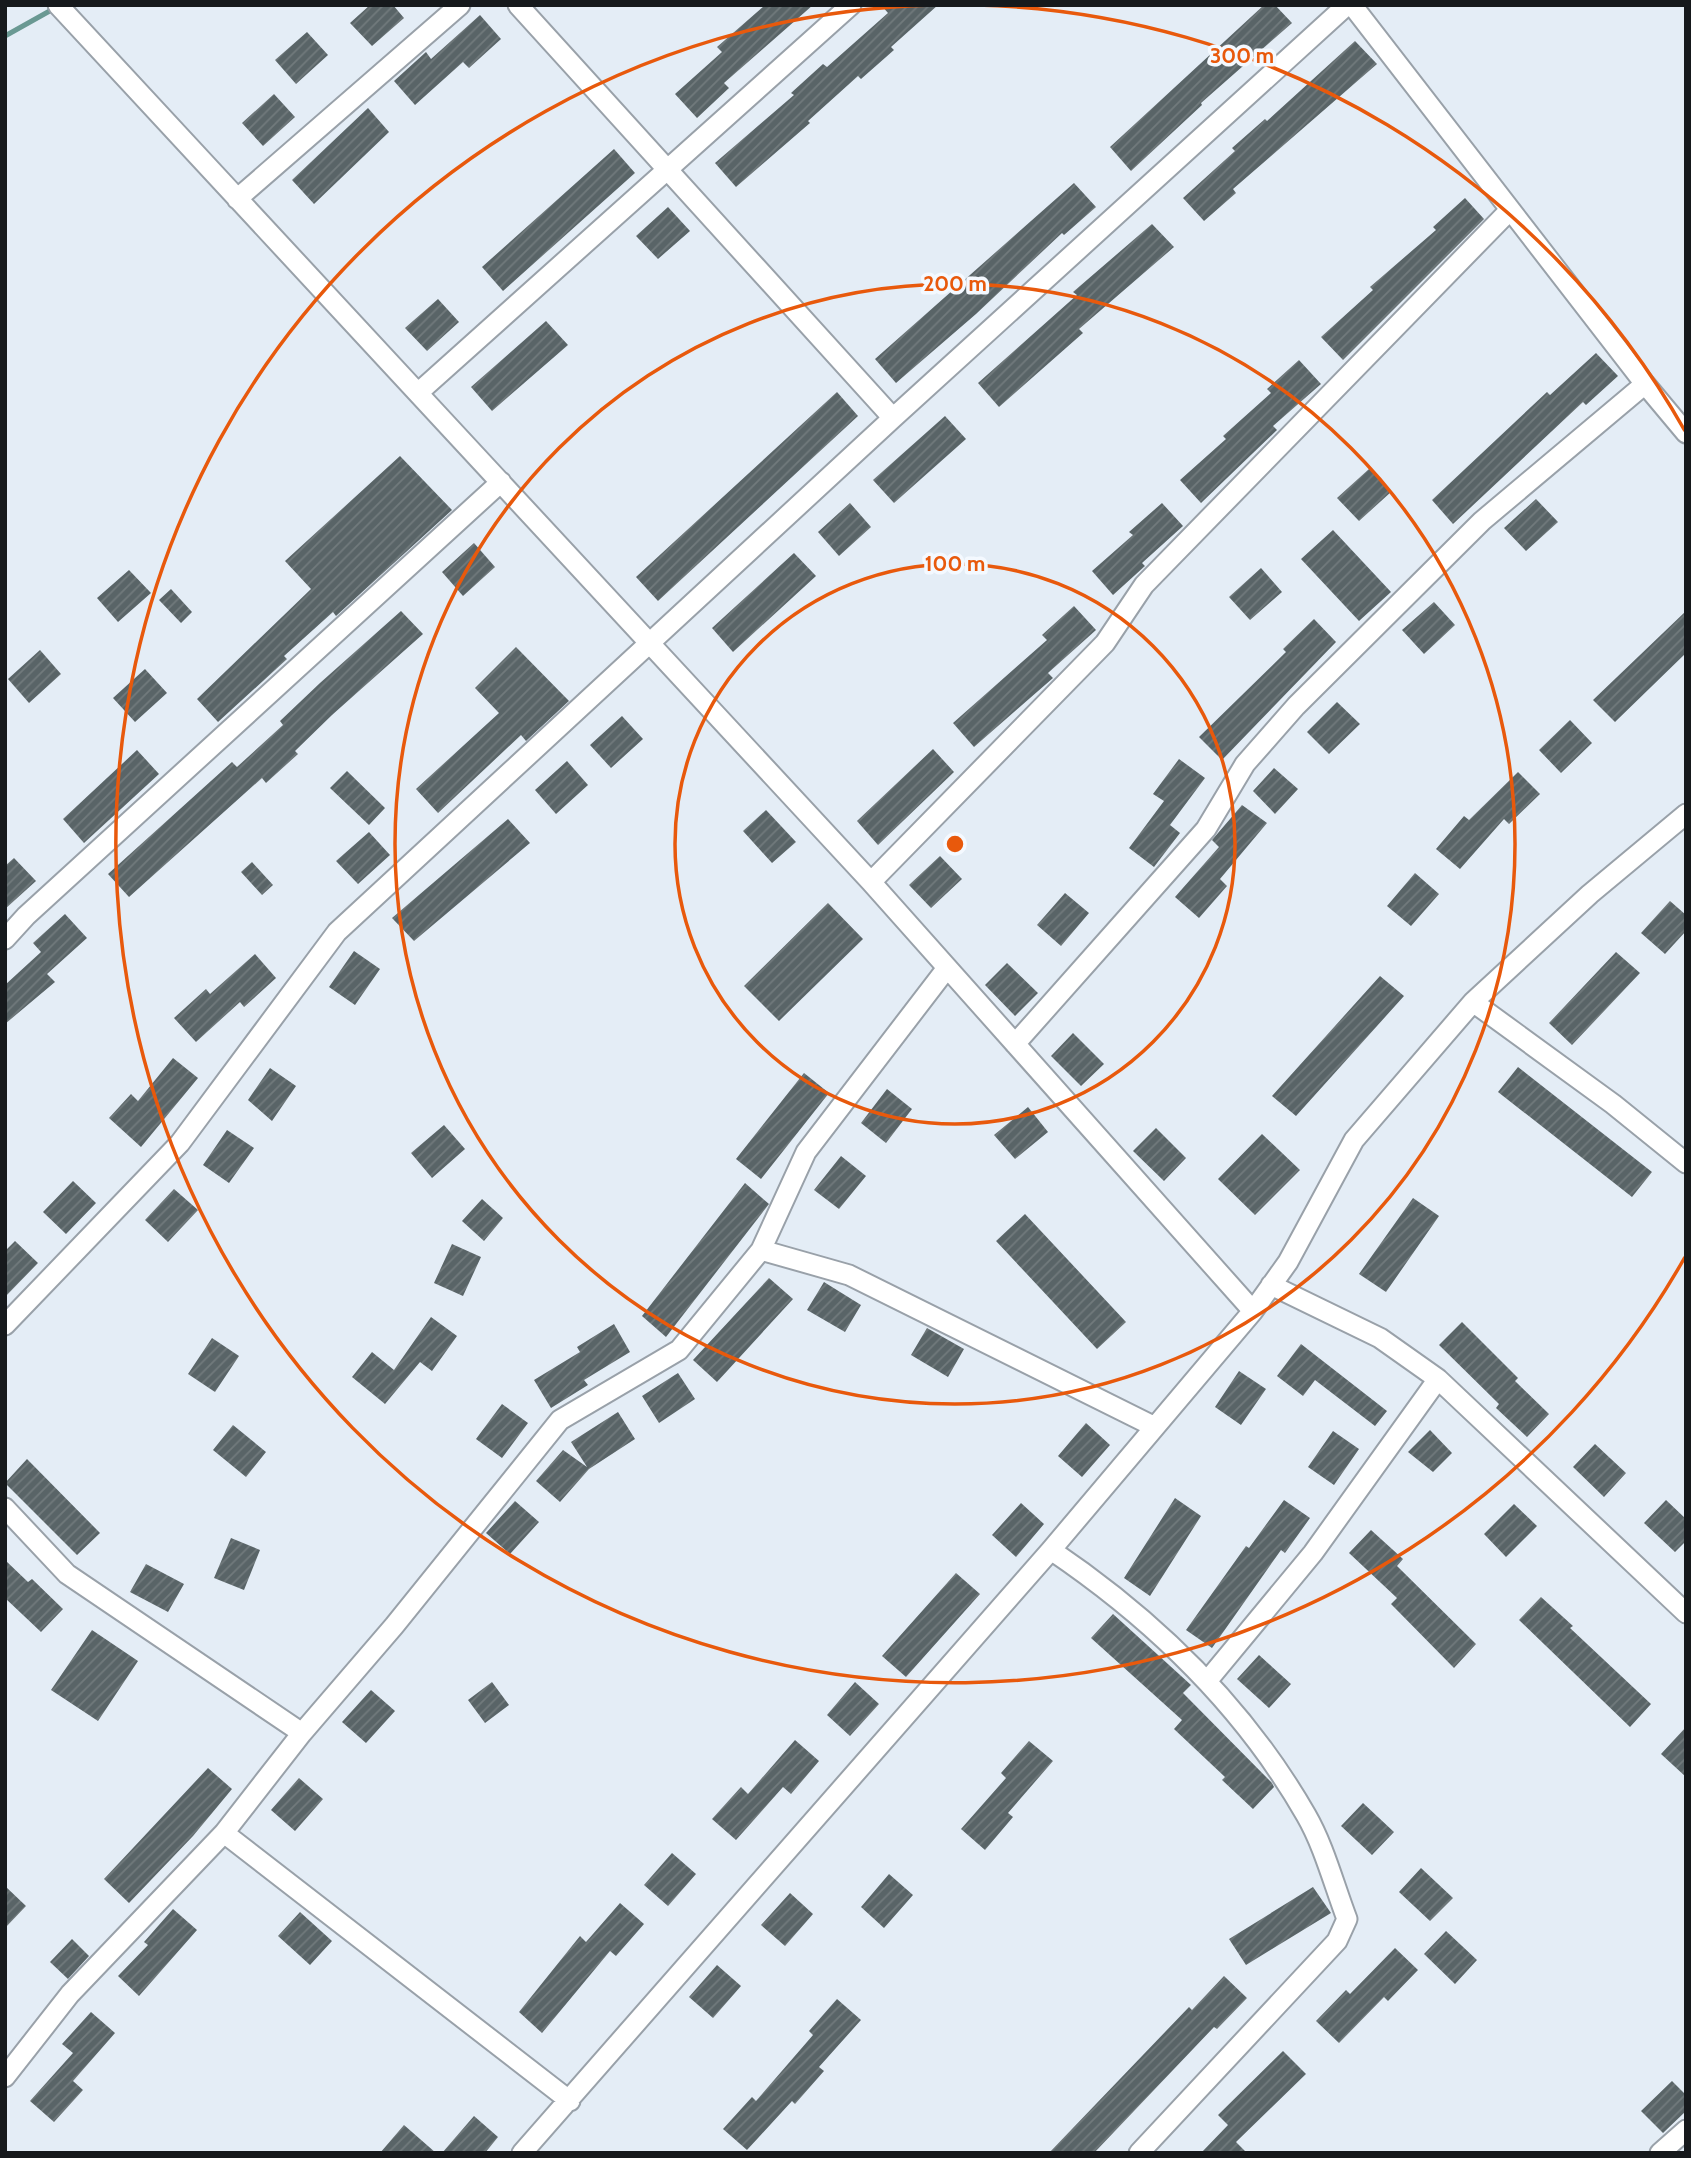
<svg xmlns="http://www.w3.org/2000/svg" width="1691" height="2158" font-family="Cabin,sans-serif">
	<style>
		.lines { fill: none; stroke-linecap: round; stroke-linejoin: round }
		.stream { stroke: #6a9993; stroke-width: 5 }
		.building { fill: url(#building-hatch) }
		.minor-casing { stroke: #99a1a9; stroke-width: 23 }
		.minor { stroke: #fff; stroke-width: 19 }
		.ring { fill: none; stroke: #e8590c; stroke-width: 3.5 }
		.centre { fill: #e8590c; stroke: #f4f9ff; stroke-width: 3.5 }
		.ring-label { font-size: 21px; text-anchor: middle; font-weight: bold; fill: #e8590c; stroke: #f4f9ff; stroke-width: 7; stroke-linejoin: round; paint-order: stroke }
	</style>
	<defs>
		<pattern id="building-hatch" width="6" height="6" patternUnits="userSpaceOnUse" patternTransform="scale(1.75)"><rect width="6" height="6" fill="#596467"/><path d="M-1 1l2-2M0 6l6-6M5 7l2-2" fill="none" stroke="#717a7c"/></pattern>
	</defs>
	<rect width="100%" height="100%" fill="#e4edf6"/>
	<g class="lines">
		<!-- stream -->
		<path class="stream" d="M5,36L55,8"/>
	</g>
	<!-- building -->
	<path class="building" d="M370,5H393L404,18L372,46L350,23Z
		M765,5H813L724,83L729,88L697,118L675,94L722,52L717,47Z
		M881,5H938L891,47L894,50L861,79L858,76L808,121L810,123L736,187L715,163L794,95L791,93L823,64L827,67L888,13Z
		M1264,5H1275L1292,23L1201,103L1202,105L1131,171L1110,147Z
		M480,15L501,39L469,68L463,62L415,105L394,81L426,52L431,59Z
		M307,32L328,55L296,84L275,60Z
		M1355,41L1377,64L1233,189L1236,193L1204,221L1183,198L1235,151L1232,148L1265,119L1267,121Z
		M274,94L295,117L263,146L242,123Z
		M368,108L389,132L314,204L292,180Z
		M614,149L635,173L503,291L482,267Z
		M1074,183L1096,207L1064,235L1062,233L976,314L896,383L875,359Z
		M1465,198L1484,219L1343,360L1321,337L1373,290L1370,287L1436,230L1433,227Z
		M668,207L690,231L658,259L636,236Z
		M1152,224L1174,247L1079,329L1083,333L999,407L978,383L1077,295L1073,292Z
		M438,299L459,322L427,351L405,328Z
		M546,321L568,345L492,411L471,387Z
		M1596,353L1618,376L1586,405L1583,402L1453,524L1432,500L1547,392L1550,395Z
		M1299,360L1321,384L1273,426L1277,430L1201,503L1180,480L1226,439L1223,436L1271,393L1267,389Z
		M837,392L858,416L658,601L636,577Z
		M945,416L966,439L894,503L873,480Z
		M400,456L452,510L336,616L333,612L284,656L287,659L218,722L197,699L311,589L285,561Z
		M1369,469L1391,492L1359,521L1337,498Z
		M1536,499L1558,522L1526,551L1504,528Z
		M850,503L871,527L839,556L818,532Z
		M1162,503L1183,526L1142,563L1145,566L1113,595L1092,571L1133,535L1129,532Z
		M1333,530L1391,592L1359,621L1301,559Z
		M474,543L495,567L463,596L442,572Z
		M794,553L816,576L733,652L712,628Z
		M1261,568L1282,592L1250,620L1229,597Z
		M129,570L151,593L118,622L97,598Z
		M171,589L192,612L181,623L159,600Z
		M1434,602L1455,625L1424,654L1402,630Z
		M1074,606L1096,630L1048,673L1053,678L974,747L953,723L1047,640L1042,635Z
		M401,611L423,634L332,715L295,751L298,754L266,783L262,778L129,897L108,874L232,762L237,767L283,725L280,721L320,683Z
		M1686,611V653L1615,722L1593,700Z
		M1314,619L1336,642L1222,760L1199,737L1286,652L1283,649Z
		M516,647L569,701L526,741L521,735L438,813L416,789L499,713L475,688Z
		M40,650L61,674L29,703L8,679Z
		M145,669L167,693L135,722L113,698Z
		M1337,702L1360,724L1329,754L1307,732Z
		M622,716L643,739L611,768L590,745Z
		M1570,720L1592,743L1561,773L1539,750Z
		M933,749L954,772L878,845L857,821Z
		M137,750L159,774L84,843L63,819Z
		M1179,759L1205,778L1170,825L1180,833L1154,867L1129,848L1164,801L1153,794Z
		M567,761L588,785L556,814L535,790Z
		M1274,768L1298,789L1275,814L1253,791Z
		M347,771L385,808L369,825L330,788Z
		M1518,772L1540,794L1509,824L1504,819L1460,869L1436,849L1464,816L1469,820Z
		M1242,805L1267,823L1220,879L1227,886L1199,918L1175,897L1219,847L1212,840Z
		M766,810L796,842L772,863L743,831Z
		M508,819L530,843L414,941L392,918Z
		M369,832L390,855L358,884L336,861Z
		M940,856L962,879L931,908L909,885Z
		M14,858L36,881L5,909V866Z
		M252,862L273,885L262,895L241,872Z
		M1415,873L1439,894L1411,926L1387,906Z
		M1065,893L1089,913L1061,946L1037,925Z
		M1670,901L1686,915V931L1665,954L1641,933Z
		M828,903L863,939L779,1021L744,986Z
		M65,914L87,938L47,974L55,982L5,1024V985L41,952L33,943Z
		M354,951L380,969L355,1005L329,987Z
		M1616,952L1640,973L1572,1045L1549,1023Z
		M255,954L276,978L244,1007L240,1002L196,1042L174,1018L206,989L210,994Z
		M1007,963L1038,993L1015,1016L985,985Z
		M1380,976L1404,996L1296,1116L1272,1096Z
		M1073,1033L1104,1064L1081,1086L1051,1056Z
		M173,1058L198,1078L141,1147L109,1118L131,1094L138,1101Z
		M1518,1067L1652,1172L1632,1197L1498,1092Z
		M270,1068L296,1086L272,1121L248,1100Z
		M804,1073L829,1093L761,1179L736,1159Z
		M887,1089L912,1109L886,1143L861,1123Z
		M1028,1107L1048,1132L1015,1159L994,1135Z
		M444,1125L465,1149L432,1178L411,1153Z
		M1156,1128L1186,1158L1164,1181L1133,1151Z
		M227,1130L254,1148L229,1183L203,1165Z
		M1262,1134L1300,1170L1255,1215L1218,1179Z
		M841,1156L866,1176L839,1209L814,1190Z
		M73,1181L96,1203L66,1234L43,1212Z
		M745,1183L769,1204L666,1337L642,1316Z
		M174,1189L198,1210L168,1242L145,1220Z
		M1413,1198L1439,1216L1386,1292L1359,1274Z
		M482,1199L503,1218L484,1241L462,1221Z
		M1025,1214L1126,1322L1097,1349L996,1241Z
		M15,1241L38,1263L5,1297V1251Z
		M452,1244L481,1257L463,1296L434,1283Z
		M769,1278L793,1299L717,1382L693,1360Z
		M824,1282L861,1305L845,1332L807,1310Z
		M431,1317L457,1336L432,1371L420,1362L385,1404L352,1377L372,1352L394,1370Z
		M1462,1322L1518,1378L1515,1381L1549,1414L1527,1437L1496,1408L1499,1404L1439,1345Z
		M614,1324L630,1352L584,1380L588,1385L551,1408L534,1380L580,1352L577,1347Z
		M927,1328L964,1349L948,1377L911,1355Z
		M212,1338L239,1356L215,1392L188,1374Z
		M1301,1344L1387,1411L1375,1426L1315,1380L1303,1396L1277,1376Z
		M1239,1371L1266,1389L1241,1425L1215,1407Z
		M678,1373L695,1399L659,1423L642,1396Z
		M502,1404L528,1423L502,1458L476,1439Z
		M618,1412L635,1439L589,1469L560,1502L536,1481L563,1450L587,1467L571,1442Z
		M1086,1423L1110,1445L1082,1477L1058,1456Z
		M233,1425L266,1452L246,1477L213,1450Z
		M1430,1430L1452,1453L1433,1472L1408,1452Z
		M1333,1431L1359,1449L1334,1485L1308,1467Z
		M1595,1444L1626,1473L1604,1497L1573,1467Z
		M27,1459L100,1533L77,1555L5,1483Z
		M1175,1498L1201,1516L1150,1596L1124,1578Z
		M1284,1500L1310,1518L1285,1553L1281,1550L1212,1648L1186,1630L1246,1546L1249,1548Z
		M1666,1500L1686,1519V1541L1675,1552L1644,1523Z
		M515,1501L539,1522L510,1554L486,1533Z
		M1021,1503L1044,1524L1016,1557L992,1535Z
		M1514,1504L1537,1526L1506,1557L1484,1534Z
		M1371,1530L1403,1559L1397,1566L1476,1644L1454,1668L1391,1604L1397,1598L1349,1553Z
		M231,1538L260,1550L244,1590L214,1578Z
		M5,1560L28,1582L32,1579L63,1609L41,1632L5,1598Z
		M146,1564L184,1584L168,1612L130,1592Z
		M956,1573L980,1594L906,1677L882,1656Z
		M1541,1597L1573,1626L1570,1628L1651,1704L1630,1727L1519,1620Z
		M1113,1614L1191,1685L1183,1693L1272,1783L1274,1787L1253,1809L1222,1780L1225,1777L1174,1729L1182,1720L1091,1638Z
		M92,1630L138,1661L98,1721L51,1690Z
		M1259,1655L1291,1684L1269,1708L1237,1679Z
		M492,1682L509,1705L485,1723L468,1700Z
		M855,1682L879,1704L850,1736L827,1715Z
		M371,1690L395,1711L366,1743L342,1722Z
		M1686,1727V1777L1661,1754Z
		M795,1740L819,1761L791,1794L783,1787L736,1840L712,1819L741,1787L748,1794Z
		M1029,1741L1053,1761L1008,1813L1013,1817L985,1850L961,1829L1006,1778L1001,1773Z
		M208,1768L232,1789L193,1836L129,1903L104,1879Z
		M299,1778L323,1799L295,1831L271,1810Z
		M1363,1803L1394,1832L1372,1855L1341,1826Z
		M672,1853L696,1874L668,1906L644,1885Z
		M1421,1868L1453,1898L1430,1921L1399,1892Z
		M889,1874L913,1895L884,1928L861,1907Z
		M5,1886L26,1906L5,1928Z
		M1313,1887L1331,1913L1246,1965L1229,1939Z
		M790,1893L813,1914L785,1946L761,1925Z
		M620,1903L644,1924L616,1956L610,1951L542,2033L519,2012L580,1936L586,1942Z
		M173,1909L197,1930L139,1996L118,1976L148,1945L144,1942Z
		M300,1912L332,1941L310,1965L278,1936Z
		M1446,1931L1477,1960L1455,1984L1424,1954Z
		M72,1939L89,1956L68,1979L50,1962Z
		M1395,1948L1418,1970L1388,2001L1384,1997L1339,2043L1316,2021L1346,1990L1350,1994Z
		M717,1965L741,1986L713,2018L689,1997Z
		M1224,1976L1247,1998L1217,2029L1214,2027L1094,2153H1049L1189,2007L1192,2010Z
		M837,1999L861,2020L819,2067L824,2071L795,2104L792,2101L747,2150L723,2129L752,2097L756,2101L813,2035L809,2031Z
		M91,2012L115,2033L73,2081L83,2090L54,2122L30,2101L73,2053L62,2044Z
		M1283,2051L1306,2074L1236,2142L1247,2153H1201L1228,2125L1218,2115Z
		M1672,2081L1686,2095V2111L1663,2133L1641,2111Z
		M474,2116L498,2137L485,2153H442Z
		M404,2125L436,2153H380Z"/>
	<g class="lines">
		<defs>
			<path id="minor" d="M58,5L871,882L1253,1311
				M518,5L893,418
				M1352,5L1645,384L1686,433
				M237,199L460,5
				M419,392L851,5
				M871,882L1105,643L1144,585L1510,210
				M5,939L26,916L501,482
				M1473,1002L1613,1104L1686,1163
				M1015,1044L1206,829L1245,764L1296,706L1482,521L1645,384
				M761,1250L849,1275L1153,1426
				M1271,1285L1380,1338L1438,1379L1686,1613
				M5,1325L180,1143L337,932L893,418L1347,5
				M5,1508L67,1574L302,1733
				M1051,1550C1153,1619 1244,1707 1306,1815C1324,1846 1334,1885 1347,1919L1337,1941L1139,2153
				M1208,1680L1313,1553L1438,1379
				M224,1833L570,2101
				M5,2077L70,1994L224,1833L302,1733L394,1626L560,1420L679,1350L761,1250L806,1152L947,968
				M522,2153L1051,1550L1253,1311L1288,1262L1354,1140L1473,1002L1590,894L1686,814
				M1660,2153L1686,2130"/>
		</defs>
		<!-- minor casing -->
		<use href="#minor" class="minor-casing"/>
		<!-- minor -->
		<use href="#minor" class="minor"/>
	</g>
	<!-- distance rings -->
	<g class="ring">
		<circle cx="955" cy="844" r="280"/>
		<circle cx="955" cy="844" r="560"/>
		<path d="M1685 1257A839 839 0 1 1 933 5M977 5A839 839 0 0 1 1685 431"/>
	</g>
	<circle cx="955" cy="844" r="10" class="centre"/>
	<g class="ring-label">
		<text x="1242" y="63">300 m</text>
		<text x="955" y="291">200 m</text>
		<text x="955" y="571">100 m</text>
	</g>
	<!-- border -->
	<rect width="1691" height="2158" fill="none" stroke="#16191c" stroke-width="14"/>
</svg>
